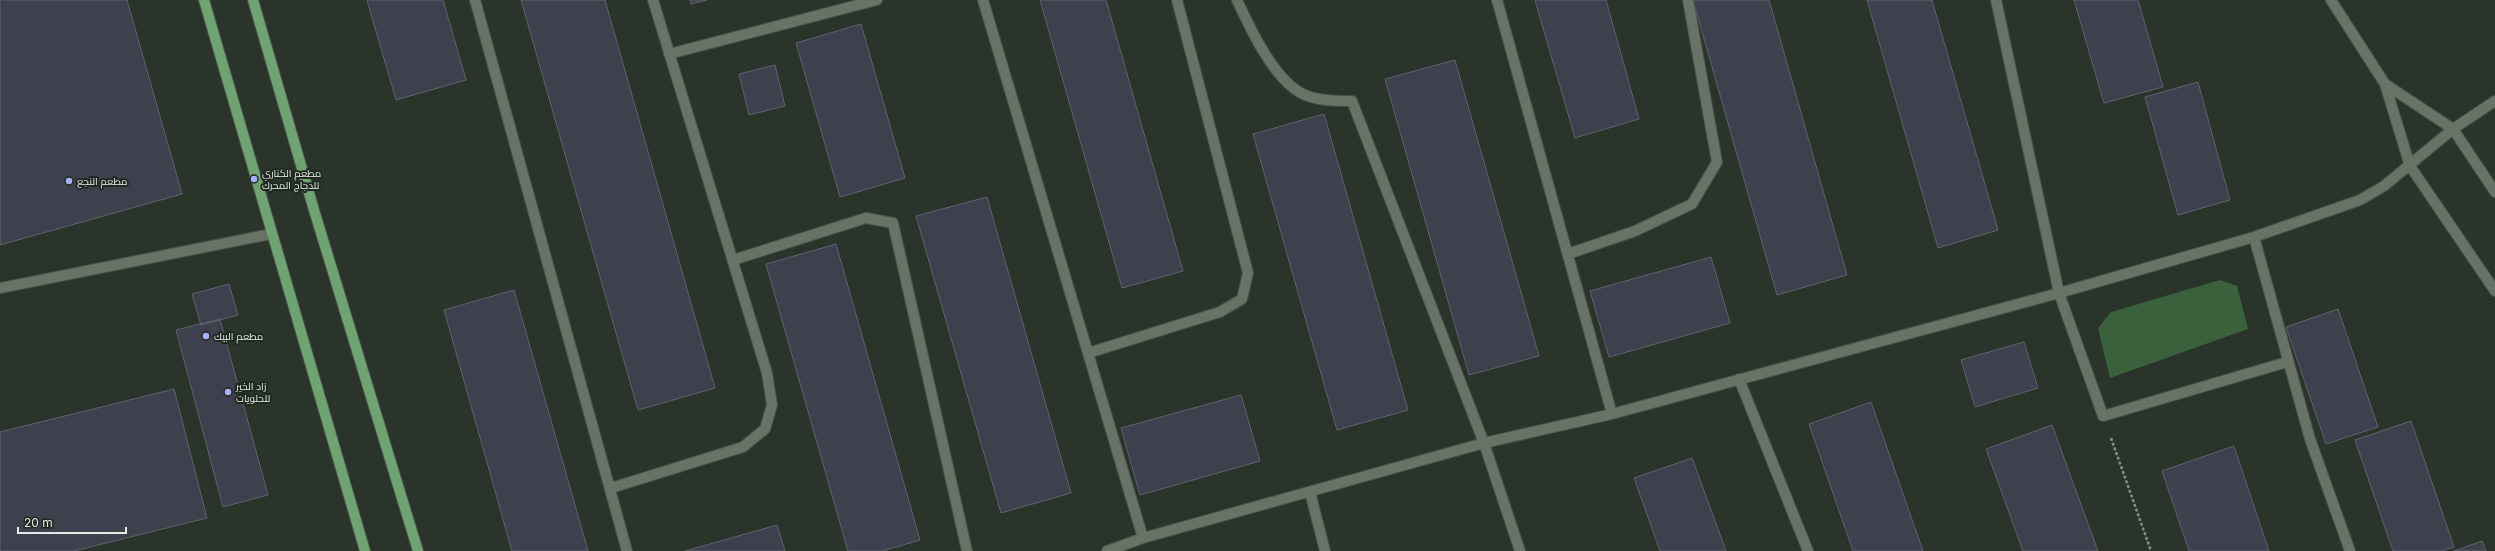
<svg xmlns="http://www.w3.org/2000/svg" width="2495" height="551" font-family="Inter,Cairo,sans-serif">
	<style>
		.green { fill: #3b613c }
		.building { fill: #3e404d; stroke: #5f626f }
		.lines { fill: none; stroke-linecap: round; stroke-linejoin: round }
		.minor-casing { stroke: #495249; stroke-width: 12 }
		.major-casing { stroke: #495249; stroke-width: 12 }
		.path { stroke: #868e87; stroke-width: 2.5; stroke-dasharray: 3 2; stroke-linecap: butt }
		.minor { stroke: #687267; stroke-width: 10 }
		.major { stroke: #70a372; stroke-width: 10 }
		.poi-dot { fill: #a5b1fc; stroke: #212a21; stroke-width: 1.5 }
		.labels { text-anchor: middle; dominant-baseline: central; stroke-width: 4; stroke-linejoin: round; paint-order: stroke }
		.poi-label { font-size: 10px; fill: #e4eae4; stroke: #212a21; text-anchor: start }
	</style>
	<rect width="100%" height="100%" fill="#2a342b"/>
	<!-- green -->
	<path class="green" d="M2220,280L2237,286L2248,329L2110,378L2098,328L2111,312Z"/>
	<!-- building -->
	<path class="building" d="M0,0H127L182,194L0,245Z
		M367,0H443L466,80L396,100Z
		M521,0H605L715,388L638,410Z
		M690,0H707L691,4Z
		M1040,0H1106L1183,271L1122,288Z
		M1535,0H1606L1639,119L1575,138Z
		M1693,0H1769L1847,275L1777,295Z
		M1867,0H1932L1998,230L1938,248Z
		M2074,0H2138L2163,87L2104,103Z
		M861,24L905,178L840,197L796,43Z
		M1455,60L1539,356L1469,375L1385,79Z
		M775,65L785,106L749,115L739,74Z
		M2198,82L2230,200L2178,215L2145,97Z
		M1324,114L1408,410L1337,430L1253,134Z
		M987,197L1071,493L1001,513L916,216Z
		M836,244L920,540L883,551H848L766,264Z
		M1711,257L1730,323L1609,357L1590,291Z
		M229,284L238,315L201,325L192,294Z
		M514,290L588,551H512L444,310Z
		M2338,309L2378,427L2326,444L2286,327Z
		M220,319L268,495L223,507L176,330Z
		M2024,342L2038,388L1975,407L1961,360Z
		M174,389L207,518L74,551H0V432Z
		M1241,395L1260,461L1140,495L1121,428Z
		M1871,402L1923,551H1853L1809,424Z
		M2411,421L2454,547L2441,551H2393L2355,440Z
		M2052,425L2098,551H2023L1986,449Z
		M2234,446L2269,551H2189L2162,471Z
		M1692,458L1726,551H1660L1634,478Z
		M777,525L785,551H685Z
		M2482,541L2486,551H2454Z"/>
	<g class="lines">
		<defs>
			<path id="minor" d="M475,0L627,551
				M983,0L1143,538
				M1237,0C1250,28 1273,78 1301,93C1316,101 1336,101 1352,101L1484,443L1520,551
				M1497,0L1612,414
				M1996,0L2059,293L2103,416L2287,362
				M2331,0L2385,84L2410,166L2495,291
				M669,54L877,0
				M2385,84L2453,129L2495,192
				M2254,237L2310,439L2350,551
				M1568,254L1635,231L1692,204L1717,162L1688,0
				M733,260L866,218L893,223L967,551
				M0,288L271,234
				M1088,353L1220,312L1242,299L1248,273L1177,0
				M1739,379L1808,551
				M611,488L743,447L765,429L772,405L767,373L653,0
				M1310,492L1325,551
				M1107,551L1143,538L1484,443L1612,414L2059,293L2254,237L2360,200L2384,186L2453,129L2495,101"/>
			<path id="major" d="M204,0L365,551
				M253,0L314,210L418,551"/>
		</defs>
		<!-- minor casing -->
		<use href="#minor" class="minor-casing"/>
		<!-- major casing -->
		<use href="#major" class="major-casing"/>
		<!-- path -->
		<path class="path" d="M2111,438L2151,551"/>
		<!-- minor -->
		<use href="#minor" class="minor"/>
		<!-- major -->
		<use href="#major" class="major"/>
	</g>
	<!-- markers -->
	<g class="poi-dot">
		<circle cx="254" cy="179" r="4"/>
		<circle cx="69" cy="181" r="4"/>
		<circle cx="206" cy="336" r="4"/>
		<circle cx="228" cy="392" r="4"/>
	</g>
	<g class="labels">
		<!-- poi labels -->
		<g class="poi-label">
			<text x="262" y="173">مطعم الكناري<tspan x="262" dy="12">للدجاج المحرك</tspan></text>
			<text x="77" y="181">مطعم النجع</text>
			<text x="214" y="336">مطعم البيك</text>
			<text x="236" y="386">زاد الخير<tspan x="236" dy="12">للحلويات</tspan></text>
		</g>
	</g>
	<!-- scale -->
	<path d="M18 527v6h108v-6" fill="none" stroke="#e4eae4" stroke-width="2"/>
	<text x="24" y="527" font-size="12" fill="#e4eae4" stroke="#212a21" stroke-width="3" paint-order="stroke">20 m</text>
</svg>
